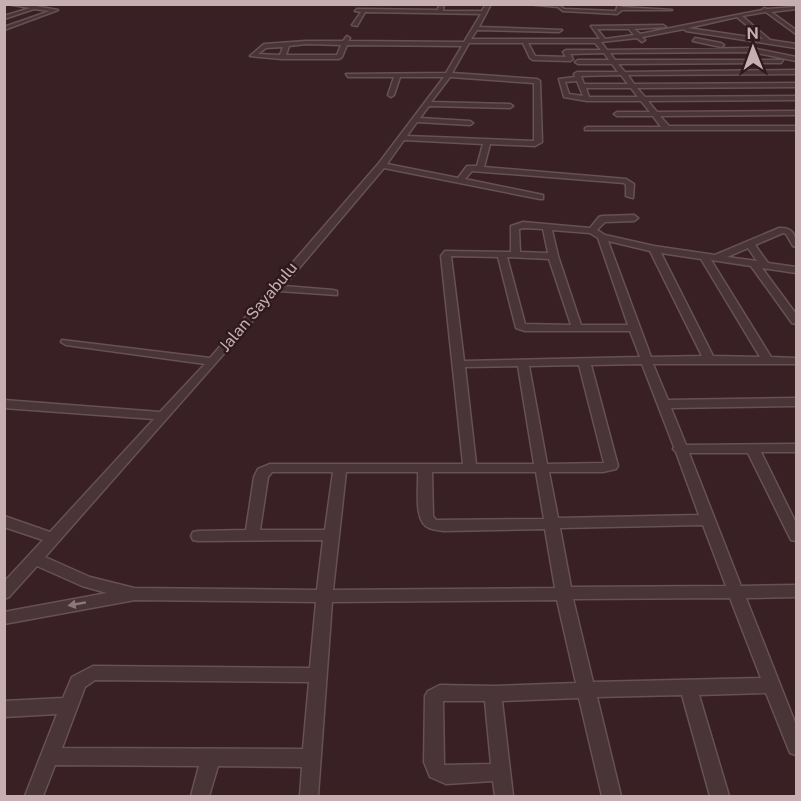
<svg xmlns="http://www.w3.org/2000/svg" width="801" height="801" font-family="'Public Sans',sans-serif">
	<style>
		.lines { fill: none; stroke-linecap: round; stroke-linejoin: round }
		.street-casing { stroke: #675154; stroke-width: 3 }
		.street { fill: #493437; fill-rule: evenodd }
		.oneway { fill: #8e777a }
		.labels { text-anchor: middle; dominant-baseline: central; stroke-width: 5; stroke-linejoin: round; paint-order: stroke }
		.street-label { font-size: 16px; fill: #c6aeb1; stroke: #2e191c }
	</style>
	<rect width="100%" height="100%" fill="#392024"/>
	<g class="lines">
		<defs>
			<path id="street" d="M7,4H24L58,10L4,30V27L50,11L34,9L4,19V16L30,8Z
				M439,4H444L443,11H482L486,4H491L479,27L562,30L559,32L477,30L471,39H600L591,26L663,25L666,27L634,29L640,34L762,10L764,8L767,9L796,7V9L771,12L796,30V34L766,12L742,16L770,40L796,44V48L686,31L684,29L642,37L645,40L642,42L637,38L601,42L607,50L752,48L796,57V61L752,52L610,53L615,60H783L781,63L618,64L625,72L796,70V74L628,75L634,84L796,83V87L637,88L645,97L796,96V100L648,101L657,112L796,111V115L660,116L669,126H796V130H585V128L587,127H661L653,116H617L614,114L617,112H650L641,101H587L564,97L559,79L575,77L574,74L577,72H618L612,64H578L575,62L578,60H609L604,53L570,54L573,59L570,61L533,60L530,58L523,43H469L452,73L537,79L540,81L542,142L535,146L490,144L484,167L626,179L634,184L633,198L626,196V185L624,183L472,171L465,179L543,195V199H540L384,168L284,286L333,290L337,291V295L279,291L45,557L90,577L134,588L317,590L323,540L198,541L193,540L191,536L193,532L198,531L246,530L254,477L258,469L270,464H463L441,256L445,251L511,252V226L523,222L590,228L599,217L602,216L634,215L638,218L634,221L605,222L597,230L605,235L654,246L715,255L779,228C792,227 796,234 796,247L793,246L786,234L783,233L755,245L768,263L796,267V273L762,268L796,314V324L792,323L751,266L711,260L771,357L796,358V364H653L668,400L796,398V406L671,408L686,445L796,444V452H761L796,523V541L791,540L789,536L748,453H689L741,586L796,585V597L746,598L796,725V755L790,753L766,693L699,695L729,796H710L682,695L597,697L621,796H602L579,698L502,701L513,796H495L493,781L446,784L430,777L424,762L425,696L428,691L440,685L493,686L576,683L557,600L332,602L318,796H300L302,767L218,766L209,796H191L199,766L55,765L43,796H25L57,714L4,717V701L63,698L72,677L93,666L310,668L316,602L135,600L4,624V612L107,593L82,586L37,566L9,597L4,599V582L43,540L4,527V516L50,532L154,419L4,408V400L160,412L205,364L66,345L61,342L62,340L210,358L379,163L444,77H400L394,95L391,97L388,95L394,77H348L346,74L446,73L462,46L347,45L342,57L339,59H282L250,56L264,44L306,41H343L347,36L350,38L348,41L464,42L481,14L365,12L357,26L352,25L361,12L355,11L357,9L438,10ZM737,17L763,39L688,28ZM597,29H629L634,35L605,39ZM528,43H595L601,50H566L563,52L566,57L535,56ZM306,44L341,45L337,55H286L289,46ZM283,47L280,55L258,54L266,48ZM621,75L628,84H584L581,76ZM450,77L534,83V141L407,136L417,122L470,125L473,123L470,121L420,118L429,106L510,108L513,106L510,104L431,102ZM577,81L583,96L569,94L565,82ZM586,88H631L638,97H589ZM404,140L483,144L477,166H467L458,178L387,164ZM524,228L543,229L548,253L520,252L519,229ZM552,230L590,233L598,238L628,325H581L558,256ZM608,241L650,251L702,356L651,357ZM748,248L757,261L727,257ZM661,253L701,259L760,357L713,356ZM451,256L498,257L516,328L525,331H630L640,357L464,361ZM507,257L549,259L571,325L525,324ZM642,364L674,447L673,449L676,452L699,515L558,518L549,472H603L616,469L618,466L591,365ZM579,365L604,463L547,464L529,366ZM518,366L534,464H476L465,367ZM272,472H333L325,530H260L268,477ZM346,472H418C419,487 413,522 429,528C434,530 439,530 444,531L545,529L555,588L333,590ZM432,472H536L544,519L436,520L433,516ZM703,525L726,586L571,587L560,528ZM730,598L761,678L593,682L573,599ZM95,680L309,682L303,749L62,748L85,687ZM443,701H485L491,764L444,765Z
				M527,4L559,5L564,9L616,11L618,4H622V7L672,10H622L617,14L563,11L558,7Z
				M695,38L721,43L724,45L721,47L693,41Z"/>
		</defs>
		<!-- street casing -->
		<use href="#street" class="street-casing"/>
		<!-- street -->
		<use href="#street" class="street"/>
	</g>
	<!-- one-way arrows -->
	<defs><path id="oneway-solid" d="M-6-.8H1V-3.2L6.5 0L1 3.2V.8H-6Z" transform="scale(1.5)"/></defs>
	<use class="oneway" href="#oneway-solid" transform="translate(77 604) rotate(170)"/>
	<g class="labels">
		<!-- street labels -->
		<g class="street-label">
			<text transform="translate(258 307) rotate(-50)">Jalan Sayabulu</text>
		</g>
	</g>
	<!-- border -->
	<rect width="801" height="801" fill="none" stroke="#c6aeb1" stroke-width="12"/>
	<!-- north arrow -->
	<g transform="translate(753 48) rotate(359)" stroke="#2e191c" stroke-width="4.5" paint-order="stroke">
	<path d="M0-4.5L10 22L0 15L-10 22Z" fill="#c6aeb1"/>
	<text y="-9" font-size="16" font-weight="bold" text-anchor="middle" fill="#c6aeb1">N</text>
	</g>
</svg>
